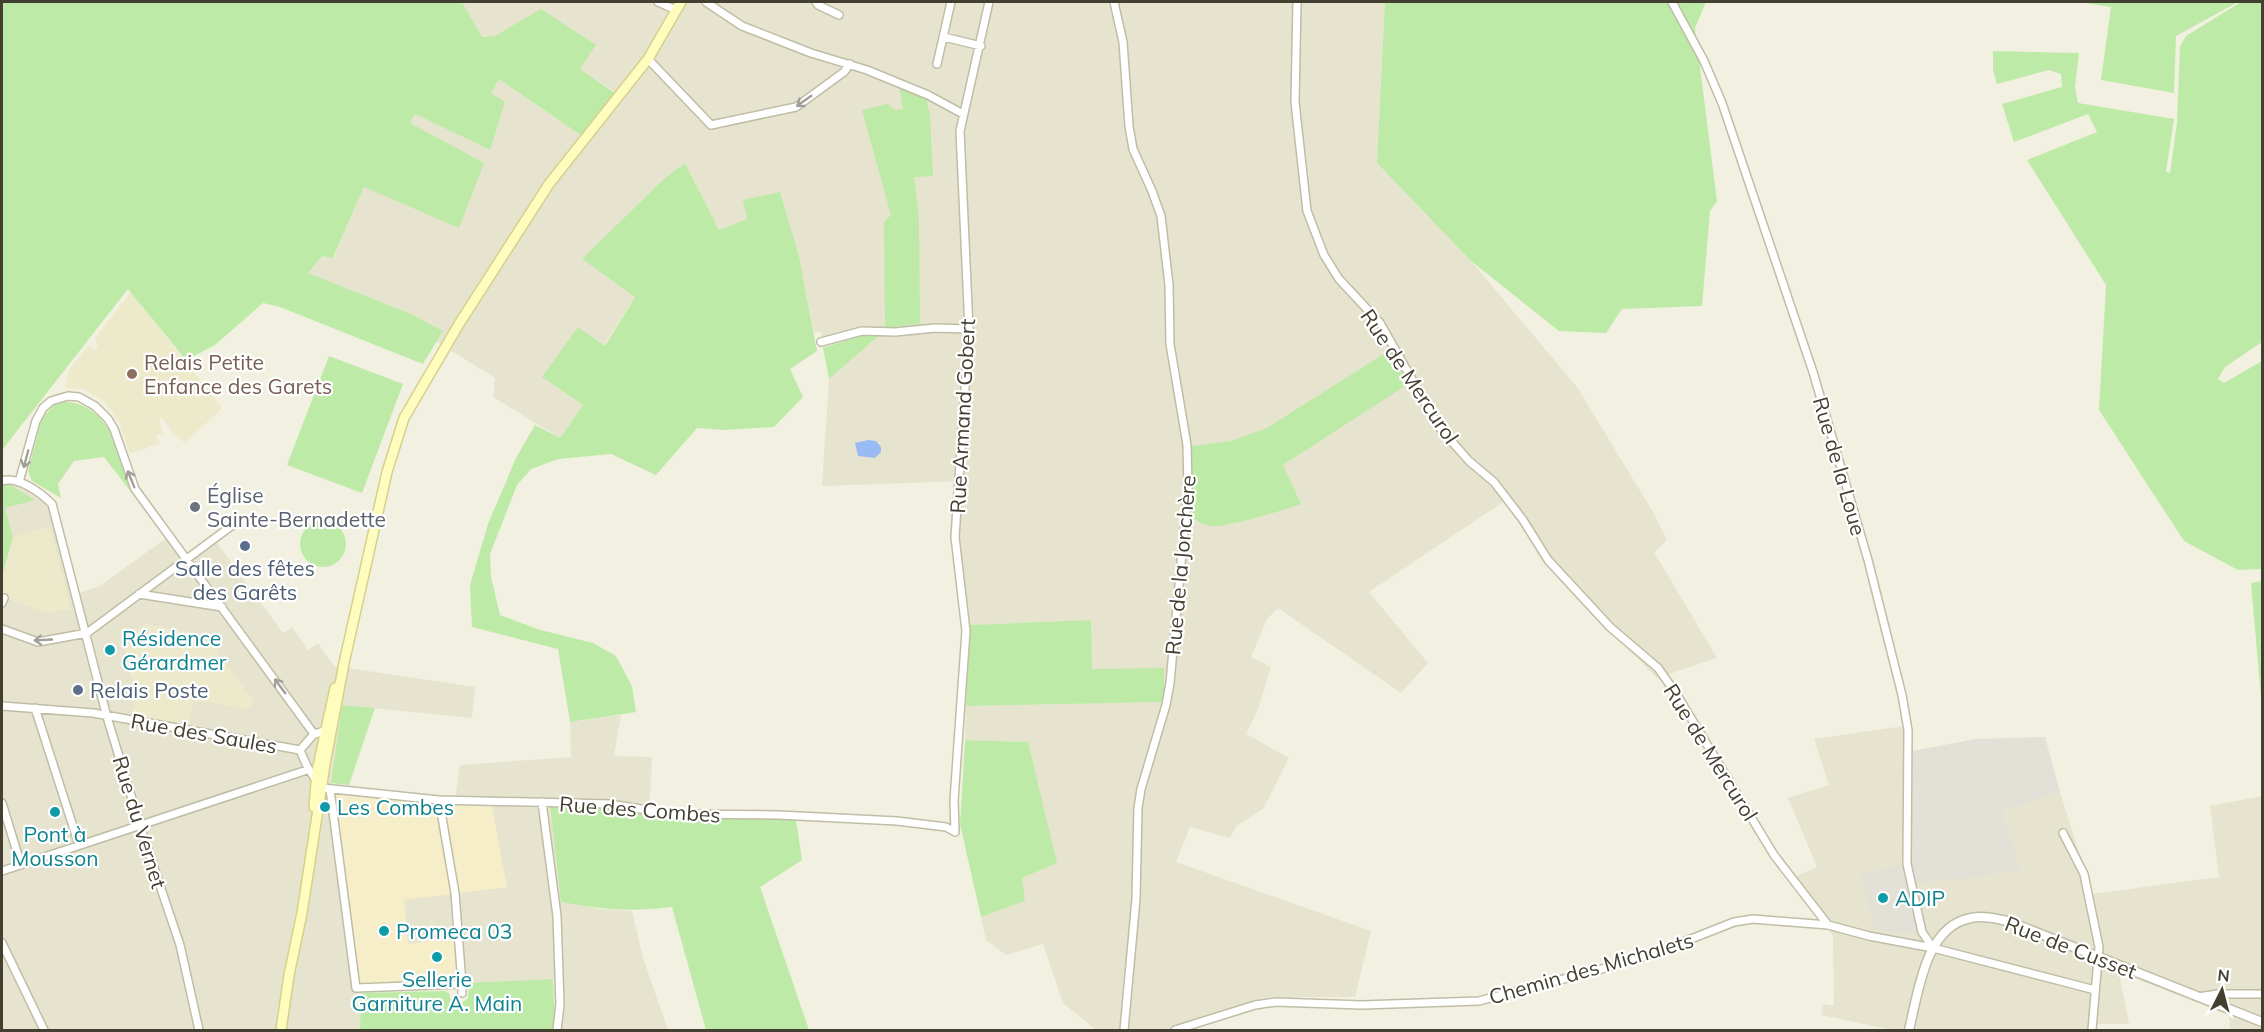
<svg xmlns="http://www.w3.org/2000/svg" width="2264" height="1032" font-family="Mulish,sans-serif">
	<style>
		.residential { fill: #e6e4cf }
		.commercial { fill: #f6edc9 }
		.industrial { fill: #e3e0d7 }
		.education { fill: #eceaca }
		.green { fill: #bdeaa6 }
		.water { fill: #98bbf4 }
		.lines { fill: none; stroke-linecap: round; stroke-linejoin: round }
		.minor-casing { stroke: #c0bda6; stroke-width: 10 }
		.tertiary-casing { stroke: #c0bda6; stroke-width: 11 }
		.secondary-casing { stroke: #d5d18d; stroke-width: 12 }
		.minor { stroke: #fff; stroke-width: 7 }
		.tertiary { stroke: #fff; stroke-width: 8 }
		.secondary { stroke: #fffdbe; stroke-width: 9 }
		.oneway { stroke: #a1a098 }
		.education-dot { fill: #8d6e63; stroke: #fff; stroke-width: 2 }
		.worship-dot { fill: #6b7280; stroke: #fff; stroke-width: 2 }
		.service-dot { fill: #5c6f8a; stroke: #fff; stroke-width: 2 }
		.culture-dot { fill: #0f9aa8; stroke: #fff; stroke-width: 2 }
		.labels { text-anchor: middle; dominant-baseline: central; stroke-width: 4.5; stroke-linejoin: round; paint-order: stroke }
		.education-label { font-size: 21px; fill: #785e54; stroke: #fff; text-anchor: start }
		.street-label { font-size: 21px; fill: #434032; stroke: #fff }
		.worship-label { font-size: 21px; fill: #5b616d; stroke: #fff; text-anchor: start }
		.service-label { font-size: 21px; fill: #4e5e75; stroke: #fff }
		.culture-label { font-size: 21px; fill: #0d838f; stroke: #fff; text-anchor: start }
	</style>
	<rect width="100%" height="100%" fill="#f2f0e1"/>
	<!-- residential -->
	<path class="residential" d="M462,2H1385L1377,163L1471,261L1577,387L1653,512L1667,540L1654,552L1717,658L1657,678L1572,594L1541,558L1505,501L1369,592L1428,663L1401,693L1278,608L1267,619L1251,657L1271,667L1258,709L1246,734L1289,758L1263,809L1236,826L1230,838L1190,827L1176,862L1371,931L1355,997H1270L1255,1000L1166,1030H1096L1063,1003L1043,944L1006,955L986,940L981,917L1024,901L1022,878L1056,863L1028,742L965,740L966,706L1163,702L1092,669L1090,620L970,625L958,534L964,481L822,486L829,379L880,335L860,336L823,348L821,331L814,332L799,256L780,193L747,219L719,230L685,163L583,260L635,296L604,346L542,377L583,405L560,438L493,397L495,378L437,342L443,331L411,314L308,273L322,256L334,258L364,187L459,227L409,123L415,114L490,150L491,93L499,79L582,136L616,93L580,69L596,45L495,36L482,37Z
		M9,479L49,500L76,594L100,586L169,536L186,560L214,539L283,633L292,627L308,650L318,643L334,666L475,687L472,718L342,705L331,783L356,988L361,993L360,1030H2V481Z
		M621,715L614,756L652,757L649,814L550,806L561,902L599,909L632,911L643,958L668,1030H553L555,1023L554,979L462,984L407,944L404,899L507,887L455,801L460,765L571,757L570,722Z
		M1911,725L1913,751L1911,865L2020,870L2003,810L2060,792L2092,894L2219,877L2210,806L2262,796V1030H2230L2229,1015L2119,972L2129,1024H2097L2096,1030H1893L1821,1015L1823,1004L1834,1006L1833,936L1792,878L1817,867L1788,798L1829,785L1814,739Z"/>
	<!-- commercial -->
	<path class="commercial" d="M330,789L491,802L507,887L404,900L408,944L459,937L462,984L356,988Z"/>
	<!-- industrial -->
	<path class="industrial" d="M2045,737L2060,792L2003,811L2021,871L1916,884L1928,932L1913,934L1884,931L1874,928L1861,872L1911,865L1913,751L1975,739Z"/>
	<!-- education -->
	<path class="education" d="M131,292L222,408L185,443L173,433L162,418L159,419L163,434L156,435L160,443L130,454L119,422L104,401L82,389L65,388L69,370L89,345L94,351L98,346L95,338Z
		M50,527L71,609L48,613L2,597V577L13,537Z
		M146,624L205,636L254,701L248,709L193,700L189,725L132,716L137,691H135L122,641Z"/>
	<!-- green -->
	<path class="green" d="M2,2H462L482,37L495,36L541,9L596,45L580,69L616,94L582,136L499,79L491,93L505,102L490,150L415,114L410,123L484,163L459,228L364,187L333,258L322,256L308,273L411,314L443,331L423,364L280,307L263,303L215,345L186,360L128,289L2,450Z
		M1385,2H1706L1695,28L1717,201L1710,211L1702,306L1622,309L1606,333L1559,331L1471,261L1377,163Z
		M2079,2H2238L2176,36L2174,93L2101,80L2111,7Z
		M2241,2H2262V342L2225,367L2218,379L2224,383L2262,361V569L2238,570L2184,541L2099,410L2106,285L2027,160L2097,132L2088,114L2014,142L2002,104L2062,87L2061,74L2049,70L1997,84L1993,70V51L2079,53L2075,87L2078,103L2174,119L2166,172L2170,173L2177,123L2180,46L2186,36Z
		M899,87L926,98L930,116L933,176L914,177L919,219L920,324L885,328L884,222L891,215L862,110L887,104L896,110L903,109Z
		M685,163L719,230L747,219L743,200L780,192L799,256L817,351L790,369L803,397L774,427L723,430L697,428L656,475L611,454L558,459L531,469L517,485L490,554L491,577L500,615L537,629L593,643L616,656L632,686L636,712L570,722L558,649L472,627L470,585L488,524L516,458L535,425L560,438L583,405L542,377L578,327L605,346L635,297L582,259L664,179Z
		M881,334L829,379L823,348L860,336Z
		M1390,350L1408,384L1283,465L1301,504C1288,509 1221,529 1210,526C1202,525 1195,520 1191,514L1192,446L1231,441L1267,428Z
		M329,356L403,384L362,493L287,465Z
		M65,402C85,402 98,414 109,430L131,492L104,457L74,461L58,484L61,498L32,481L28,471L42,418L54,405Z
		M4,484L10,485L35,500L5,508L13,537L3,572H2V485Z
		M300 544a23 23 0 1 1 46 0a23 23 0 1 1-46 0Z
		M2262,581V709L2251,583Z
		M1091,620L1092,669L1164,668V702L966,706L970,625Z
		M342,705L375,708L349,785L331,783Z
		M965,740L1028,742L1057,863L1022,878L1025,901L981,917L960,824Z
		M550,806L608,807L649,814L796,820L802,860L760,887L809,1030H706L672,907C630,912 603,910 561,902Z
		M553,979L555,1023L553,1030H360L361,993L445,991L449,993L451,1001L463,1002L468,998L469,983Z"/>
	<!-- water -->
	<path class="water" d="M868,440L876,441L881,447V452L875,458L858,456L855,443Z"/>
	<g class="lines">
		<defs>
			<path id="minor" d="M658,2L676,10
				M706,2L742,26L811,53L867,70L928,95L963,114
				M816,2L818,5L839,15
				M1114,2L1123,42L1129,126L1133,149L1152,191L1161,216L1169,285L1170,344L1187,445L1188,488L1170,683L1166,705L1141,789L1138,808L1136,899L1124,1030
				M1297,2L1295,102L1307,211L1324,255L1339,279L1380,323L1439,427L1469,461L1494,482L1523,520L1548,560L1610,627L1658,668L1677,695L1774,855L1828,925
				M1672,2L1704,61L1722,103L1813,372L1868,560L1902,695L1908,730L1907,864L1922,932L1933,948
				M944,37L981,46
				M648,59L711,125L796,107L844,72L850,64
				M937,64L951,2
				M821,342L862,331L895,332L935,328L969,329
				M2,481C18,476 40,492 52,504L107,717L143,835L180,945L199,1030
				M19,482L36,421L43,408L51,401L68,396L79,397L95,406L108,419L114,429L135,489L314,734
				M139,594L222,607
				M2,603L4,598
				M2,629L38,642L87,633L234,524
				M2,706L93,713L300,750
				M35,708L79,845
				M327,736L325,731L314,734L300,750C306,765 311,776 323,788L439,800L610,804L671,814L779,815L897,821L946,827L955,832L954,800L966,631L955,537L969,329L960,131L989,2
				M330,789L356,988L462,984L455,893L439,800
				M542,802L557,916L560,1004L557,1030
				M2,803L21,865
				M2063,833L2084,874L2099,947L2092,1030
				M2,871L307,770
				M2,943L44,1030
				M462,984V993
				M2198,997L2218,994H2262
				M1175,1030L1255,1005L1276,1002L1362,1005L1479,1001L1617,965L1653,954L1734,922L1753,919L1828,925L1869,936L1933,948L2095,990"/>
			<path id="tertiary" d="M1909,1030C1918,994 1925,926 1971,918C1983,915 1996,919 2008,921L2262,1022"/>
			<path id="secondary" d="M314,807L317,771L335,688
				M281,1030L289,975L302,913L325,764L344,663L387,472L404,418L459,324L549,184L648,59L681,2"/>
		</defs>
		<!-- minor casing -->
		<use href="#minor" class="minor-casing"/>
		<!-- tertiary casing -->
		<use href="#tertiary" class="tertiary-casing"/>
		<!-- secondary casing -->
		<use href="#secondary" class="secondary-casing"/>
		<!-- minor -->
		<use href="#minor" class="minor"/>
		<!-- tertiary -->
		<use href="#tertiary" class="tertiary"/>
		<!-- secondary -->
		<use href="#secondary" class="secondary"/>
	</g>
	<!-- one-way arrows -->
	<defs><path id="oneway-shaft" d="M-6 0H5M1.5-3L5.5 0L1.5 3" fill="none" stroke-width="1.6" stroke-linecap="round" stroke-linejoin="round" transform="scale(1.5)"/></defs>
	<g class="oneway">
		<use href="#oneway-shaft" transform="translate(804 101) rotate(145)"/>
		<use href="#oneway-shaft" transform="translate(26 459) rotate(105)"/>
		<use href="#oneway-shaft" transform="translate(131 479) rotate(-112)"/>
		<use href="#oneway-shaft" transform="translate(43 640) rotate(177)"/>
		<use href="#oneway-shaft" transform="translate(280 686) rotate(-126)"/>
	</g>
	<!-- markers -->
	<circle class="education-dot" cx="132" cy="374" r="6"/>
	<circle class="worship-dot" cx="195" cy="507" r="6"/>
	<g class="service-dot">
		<circle cx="245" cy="546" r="6"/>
		<circle cx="78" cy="690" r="6"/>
	</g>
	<g class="culture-dot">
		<circle cx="110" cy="650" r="6"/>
		<circle cx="325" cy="807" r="6"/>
		<circle cx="55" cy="812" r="6"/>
		<circle cx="1883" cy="898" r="6"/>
		<circle cx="384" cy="931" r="6"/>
		<circle cx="437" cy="957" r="6"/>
	</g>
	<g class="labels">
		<!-- education labels -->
		<g class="education-label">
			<text x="144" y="362">Relais Petite<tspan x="144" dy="24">Enfance des Garets</tspan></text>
		</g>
		<!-- street labels -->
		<g class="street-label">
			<text transform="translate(1410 376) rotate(56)">Rue de Mercurol</text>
			<text transform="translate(962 416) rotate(-87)">Rue Armand Gobert</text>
			<text transform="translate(1840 466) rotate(74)">Rue de la Loue</text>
			<text transform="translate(1180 565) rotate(-85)">Rue de la Jonchère</text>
			<text transform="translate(204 733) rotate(10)">Rue des Saules</text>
			<text transform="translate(1711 752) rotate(58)">Rue de Mercurol</text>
			<text transform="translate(640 809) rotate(4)">Rue des Combes</text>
			<text transform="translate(140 822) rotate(73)">Rue du Vernet</text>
			<text transform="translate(2071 947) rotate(21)">Rue de Cusset</text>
			<text transform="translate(1591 968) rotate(-16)">Chemin des Michalets</text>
		</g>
		<!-- worship labels -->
		<g class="worship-label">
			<text x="207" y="495">Église<tspan x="207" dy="24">Sainte-Bernadette</tspan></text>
		</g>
		<!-- service labels -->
		<g class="service-label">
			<text x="245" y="568">Salle des fêtes<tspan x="245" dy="24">des Garêts</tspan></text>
			<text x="90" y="690" text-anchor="start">Relais Poste</text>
		</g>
		<!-- culture labels -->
		<g class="culture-label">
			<text x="122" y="638">Résidence<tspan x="122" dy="24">Gérardmer</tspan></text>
			<text x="337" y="807">Les Combes</text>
			<text x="55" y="834" text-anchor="middle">Pont à<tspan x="55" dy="24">Mousson</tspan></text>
			<text x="1895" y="898">ADIP</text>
			<text x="396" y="931">Promeca 03</text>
			<text x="437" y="979" text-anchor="middle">Sellerie<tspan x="437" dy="24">Garniture A. Main</tspan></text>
		</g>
	</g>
	<!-- border -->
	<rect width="2264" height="1032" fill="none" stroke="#434032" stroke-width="6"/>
	<!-- north arrow -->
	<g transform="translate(2222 990) rotate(6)" stroke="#ffffff" stroke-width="4.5" paint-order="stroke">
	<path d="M0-4.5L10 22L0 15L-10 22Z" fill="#434032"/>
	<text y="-9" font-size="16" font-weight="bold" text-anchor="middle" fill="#434032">N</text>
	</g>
</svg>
